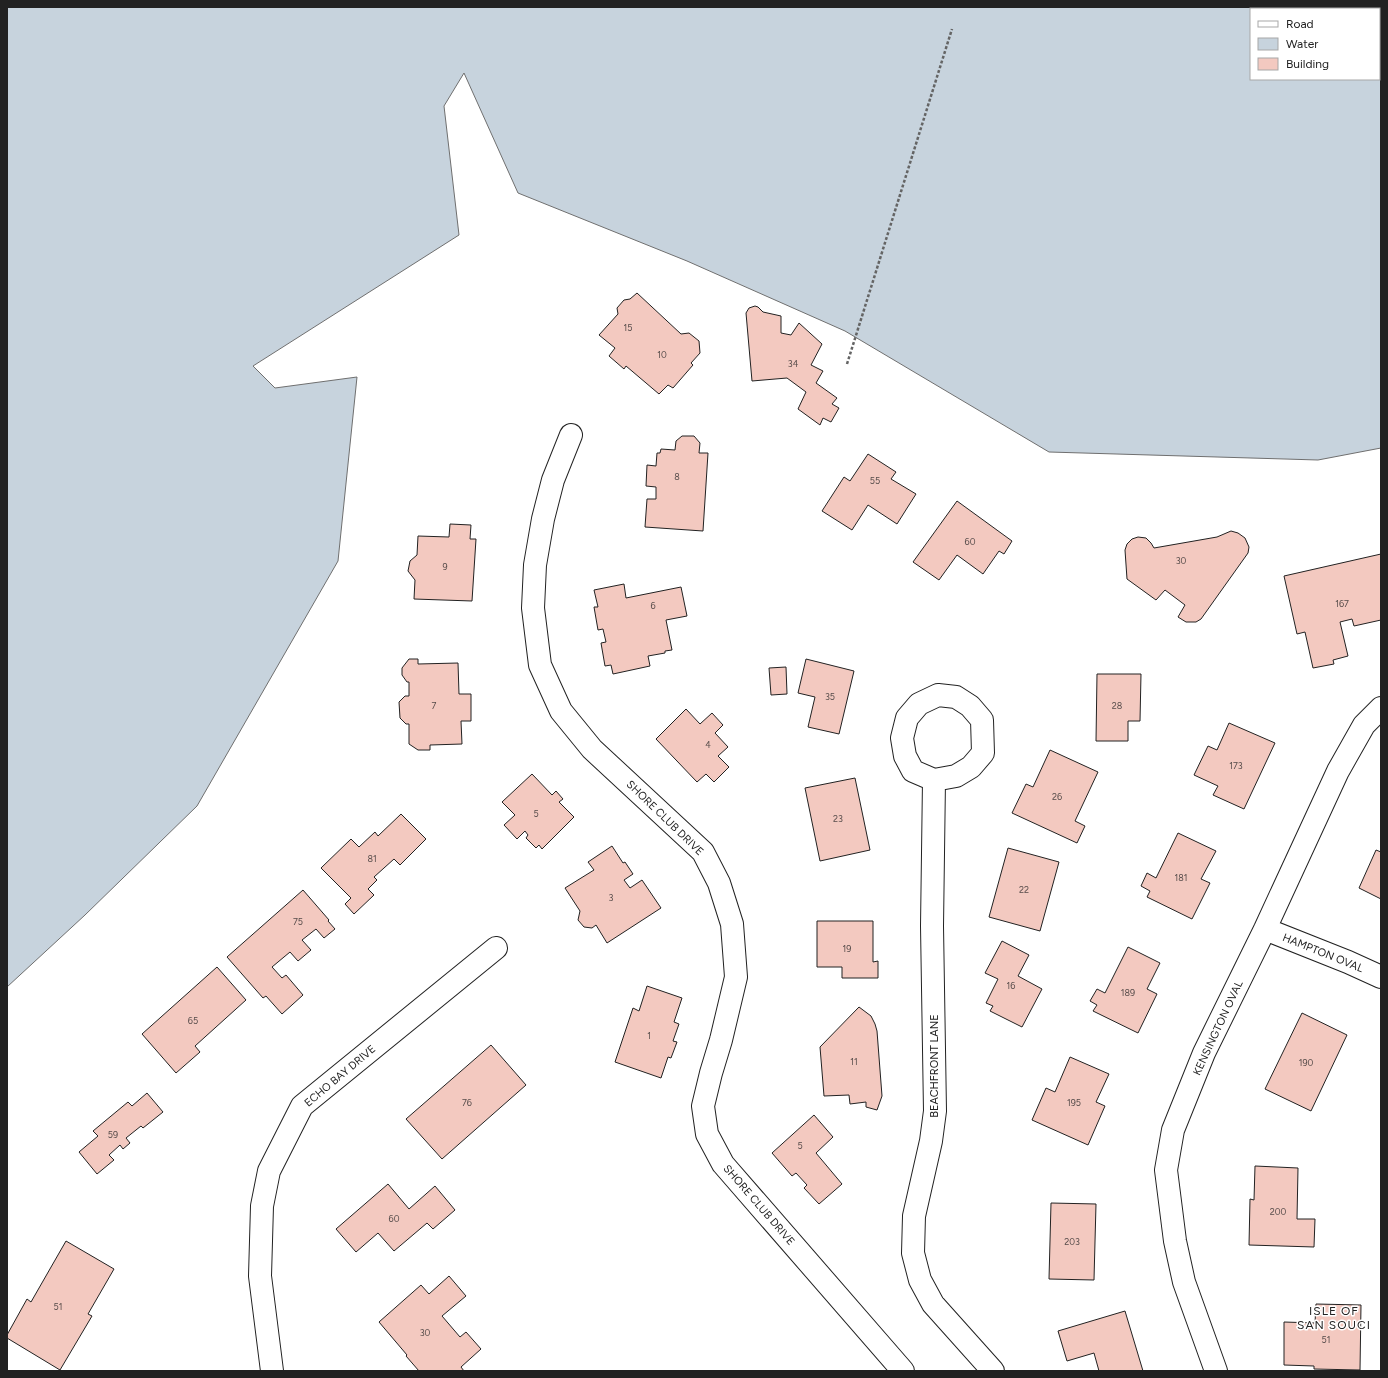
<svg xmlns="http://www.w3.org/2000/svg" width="1388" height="1378" font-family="Figtree,sans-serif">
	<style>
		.water { fill: #c7d3dd; stroke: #6f6f6f; fill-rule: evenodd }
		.building { fill: #f3c9c0; stroke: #222 }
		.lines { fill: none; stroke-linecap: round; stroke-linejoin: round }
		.minor-casing { stroke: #222; stroke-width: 24 }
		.path { stroke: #646464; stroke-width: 2.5; stroke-dasharray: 3 2; stroke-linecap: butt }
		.minor { stroke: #fff; stroke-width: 22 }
		.labels { text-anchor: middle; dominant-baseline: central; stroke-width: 3; stroke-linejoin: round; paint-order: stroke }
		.number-label { font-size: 9px; fill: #564c4a }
		.street-label { font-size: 11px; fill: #222; stroke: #fff }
		.neighbourhood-label { font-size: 12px; letter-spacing: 1px; fill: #222; stroke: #fff }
	</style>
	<rect width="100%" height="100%" fill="#fff"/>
	<!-- water -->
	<path class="water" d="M7,7H1381V448L1318,460L1049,452L845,331L687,261L518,193L464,73L444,106L459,235L253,366L275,388L357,377L338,561L197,806L85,915L7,987ZM1251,9H1379V79H1251Z"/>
	<!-- building -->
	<path class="building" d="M637,293L681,334L689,333L699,341L700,353L691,363L693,365L673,388L668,385L659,394L626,366L624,369L609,356L615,348L599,335L618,314L617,308L624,300L630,299Z
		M755,306L758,307L763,312L781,316V333L791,335L799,323L822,344L811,365L823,371L816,383L837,398L832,404L839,408L831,422L823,418L820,425L798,409L806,392L787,378L752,381L746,313L749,308Z
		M682,436H694L700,443L699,453H708L703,531L645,527L647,499H656V487L646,486L647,465L656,466L657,453H660L661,449L675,450L676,441Z
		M868,454L896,472L891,479L916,494L897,524L868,505L852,530L822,511L844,477L850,481Z
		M957,501L1012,541L1004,554L999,551L983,574L957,555L939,580L913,562Z
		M450,524L471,525L470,539H476L472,601L414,599L415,580L408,571L410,561L417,555L418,536L449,537Z
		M1231,531L1238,533L1245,538L1249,547L1248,553L1201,619L1196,622H1186L1178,617L1185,605L1165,590L1156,600L1127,579L1125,550L1127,544L1132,539L1138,537L1146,538L1151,543L1154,548L1217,537Z
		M1381,554V620L1354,626L1352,619L1340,622L1348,656L1333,660L1334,664L1313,668L1305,632L1297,634L1284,576Z
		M624,584L626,598L681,587L687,616L666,620L672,650L665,651V653L648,656L650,666L613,674L611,665L605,666L601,643L606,642L603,629L598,630L594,607H598L594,590Z
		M409,659H418V664L458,663L459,694H471V721H461L462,744L430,745V750H418L409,744V724H406L400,718L399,702L405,696H409V682H407L402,675V668Z
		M806,659L854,671L839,734L808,727L815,697L798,693Z
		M786,667L787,694L771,695L769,668Z
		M1097,674H1141L1140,721H1128V741H1096Z
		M686,709L700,724L712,713L723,725L715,733L728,747L718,756L729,767L714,782L706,774L697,782L656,739Z
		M1229,723L1275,743L1244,809L1213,795L1218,786L1194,775L1208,746L1217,750Z
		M1050,750L1098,772L1075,821L1085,826L1077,843L1012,813L1026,784L1033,787Z
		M532,774L552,795L556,791L563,799L559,802L574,817L542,849L539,845L536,848L526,838L528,835L525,831L517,839L504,825L515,815L502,802Z
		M855,778L870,850L820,861L805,788Z
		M401,814L426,839L400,865L394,859L374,877L377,880L368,889L374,895L354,914L345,904L351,898L321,868L351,839L359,847L375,832L378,836Z
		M1178,833L1216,851L1201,879L1210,883L1192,919L1147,897L1150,891L1141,886L1147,873L1156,878Z
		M612,846L623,863L625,862L633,874L624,880L630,888L642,880L661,908L607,943L596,925L592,928L584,927L578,920L580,911L565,888L594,870L588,862Z
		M1008,848L1059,862L1040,931L989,917Z
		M1376,850L1381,852V899L1359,888Z
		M303,890L329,920L328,921L335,929L324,938L316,929L302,940L311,950L298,961L290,952L272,967L282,978L286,975L303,995L282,1014L266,996L263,998L227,957Z
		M817,921H873V962L878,961V978H842V967H817Z
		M1002,941L1029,955L1018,976L1042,989L1022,1027L990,1011L993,1006L986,1003L998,979L985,973Z
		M1128,947L1160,963L1147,989L1157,994L1138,1033L1093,1011L1097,1005L1090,1001L1097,989L1105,993Z
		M217,967L246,1000L195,1046L200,1052L176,1073L142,1034Z
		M647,986L682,998L674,1022L679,1024L673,1041L677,1042L671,1058L668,1057L661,1078L615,1062L633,1008L639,1011Z
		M859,1007L871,1016L875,1024L877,1031L882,1096L877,1110L866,1107V1102L850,1104L849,1095L824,1096L820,1047Z
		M1302,1013L1347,1035L1311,1111L1265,1089Z
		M491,1045L526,1085L442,1159L406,1119Z
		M1070,1057L1109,1074L1096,1102L1105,1106L1088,1145L1032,1120L1046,1088L1055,1092Z
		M147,1093L163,1112L143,1128L141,1126L126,1138L130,1143L123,1149L120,1145L109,1155L114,1160L97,1174L79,1152L98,1136L93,1131L128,1102L132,1106Z
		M814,1115L833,1137L816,1153L842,1184L819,1204L804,1188L807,1185L796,1173L792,1176L772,1153Z
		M1255,1166L1298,1168L1297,1219H1315L1314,1247L1249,1245L1250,1199L1254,1200Z
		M388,1184L409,1209L435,1186L455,1210L433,1229L427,1223L394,1251L378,1233L356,1252L336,1229Z
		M1051,1203L1096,1204L1094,1280L1049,1279Z
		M66,1241L114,1269L88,1314L92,1316L60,1370L7,1338V1335L27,1299L31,1302Z
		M449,1276L466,1296L442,1316L460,1337L466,1332L481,1349L461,1367L464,1371H419L406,1356L407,1355L379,1322L421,1285L429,1294Z
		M1316,1304L1361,1305L1360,1370L1314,1369V1366L1284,1365V1322L1315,1323Z
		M1125,1311L1143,1371H1099L1094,1353L1067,1361L1058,1331Z"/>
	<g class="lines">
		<defs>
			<path id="minor" d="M571,435L553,480L543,519L535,565L533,608L540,665L561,711L592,749L703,852L719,883L732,924L736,977L721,1040L711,1073L703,1106L707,1134L723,1164L903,1371
				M938,695L956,697L970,706L982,720L983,753L971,767L956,776L934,780L913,771L905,756L902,738L907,718L919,704Z
				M934,780L932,926L935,1111L931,1141L914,1216L913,1253L920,1280L933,1304L993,1371
				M1265,929L1348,962L1381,977
				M272,1371L260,1276L262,1206L269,1171L302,1106L496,948
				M1216,1371L1184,1282L1175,1241L1166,1170L1173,1130L1204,1053L1265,929L1338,771L1364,725L1381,708"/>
		</defs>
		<!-- minor casing -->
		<use href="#minor" class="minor-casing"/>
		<!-- path -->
		<path class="path" d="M847,364L952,29"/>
		<!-- minor -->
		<use href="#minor" class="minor"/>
	</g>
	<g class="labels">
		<!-- number labels -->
		<g class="number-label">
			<text x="628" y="327">15</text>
			<text x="662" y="354">10</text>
			<text x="793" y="363">34</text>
			<text x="677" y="476">8</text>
			<text x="875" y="480">55</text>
			<text x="970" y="541">60</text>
			<text x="1181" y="560">30</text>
			<text x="445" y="566">9</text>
			<text x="1342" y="603">167</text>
			<text x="653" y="605">6</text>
			<text x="830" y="696">35</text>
			<text x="434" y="705">7</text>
			<text x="1117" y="705">28</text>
			<text x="708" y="744">4</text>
			<text x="1236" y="765">173</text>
			<text x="1057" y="796">26</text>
			<text x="536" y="813">5</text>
			<text x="838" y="818">23</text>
			<text x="372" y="858">81</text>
			<text x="1181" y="877">181</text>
			<text x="1024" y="889">22</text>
			<text x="611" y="897">3</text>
			<text x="298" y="921">75</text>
			<text x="847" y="948">19</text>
			<text x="1011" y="985">16</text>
			<text x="1128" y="992">189</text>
			<text x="193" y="1020">65</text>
			<text x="649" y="1035">1</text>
			<text x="854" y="1061">11</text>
			<text x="1306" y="1062">190</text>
			<text x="467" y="1102">76</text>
			<text x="1074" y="1102">195</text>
			<text x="113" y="1134">59</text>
			<text x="800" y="1145">5</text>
			<text x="1278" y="1211">200</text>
			<text x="394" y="1218">60</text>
			<text x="1072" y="1241">203</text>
			<text x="58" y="1306">51</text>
			<text x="425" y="1332">30</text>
			<text x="1326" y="1339">51</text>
		</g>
		<!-- street labels -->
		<g class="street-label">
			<text transform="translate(665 818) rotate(44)">SHORE CLUB DRIVE</text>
			<text transform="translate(1323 953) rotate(22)">HAMPTON OVAL</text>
			<text transform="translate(1218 1028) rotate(-65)">KENSINGTON OVAL</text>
			<text transform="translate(934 1066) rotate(-90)">BEACHFRONT LANE</text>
			<text transform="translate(340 1076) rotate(-40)">ECHO BAY DRIVE</text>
			<text transform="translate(759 1205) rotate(49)">SHORE CLUB DRIVE</text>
		</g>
		<!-- neighbourhood labels -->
		<g class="neighbourhood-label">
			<text x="1334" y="1311">ISLE OF<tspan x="1334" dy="14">SAN SOUCI</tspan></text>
		</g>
	</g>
	<!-- border -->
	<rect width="1388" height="1378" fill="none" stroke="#222222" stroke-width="16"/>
	<!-- legend -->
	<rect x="1250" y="8" width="130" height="72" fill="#ffffff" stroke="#a7a7a7"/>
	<rect x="1258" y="21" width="20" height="6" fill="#ffffff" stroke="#a7a7a7"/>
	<text x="1286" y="28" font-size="12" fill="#222222">Road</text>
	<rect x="1258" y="38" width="20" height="12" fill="#c7d3dd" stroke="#a7a7a7"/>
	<text x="1286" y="48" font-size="12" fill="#222222">Water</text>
	<rect x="1258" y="58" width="20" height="12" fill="#f3c9c0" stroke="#a7a7a7"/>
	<text x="1286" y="68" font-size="12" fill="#222222">Building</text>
</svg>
